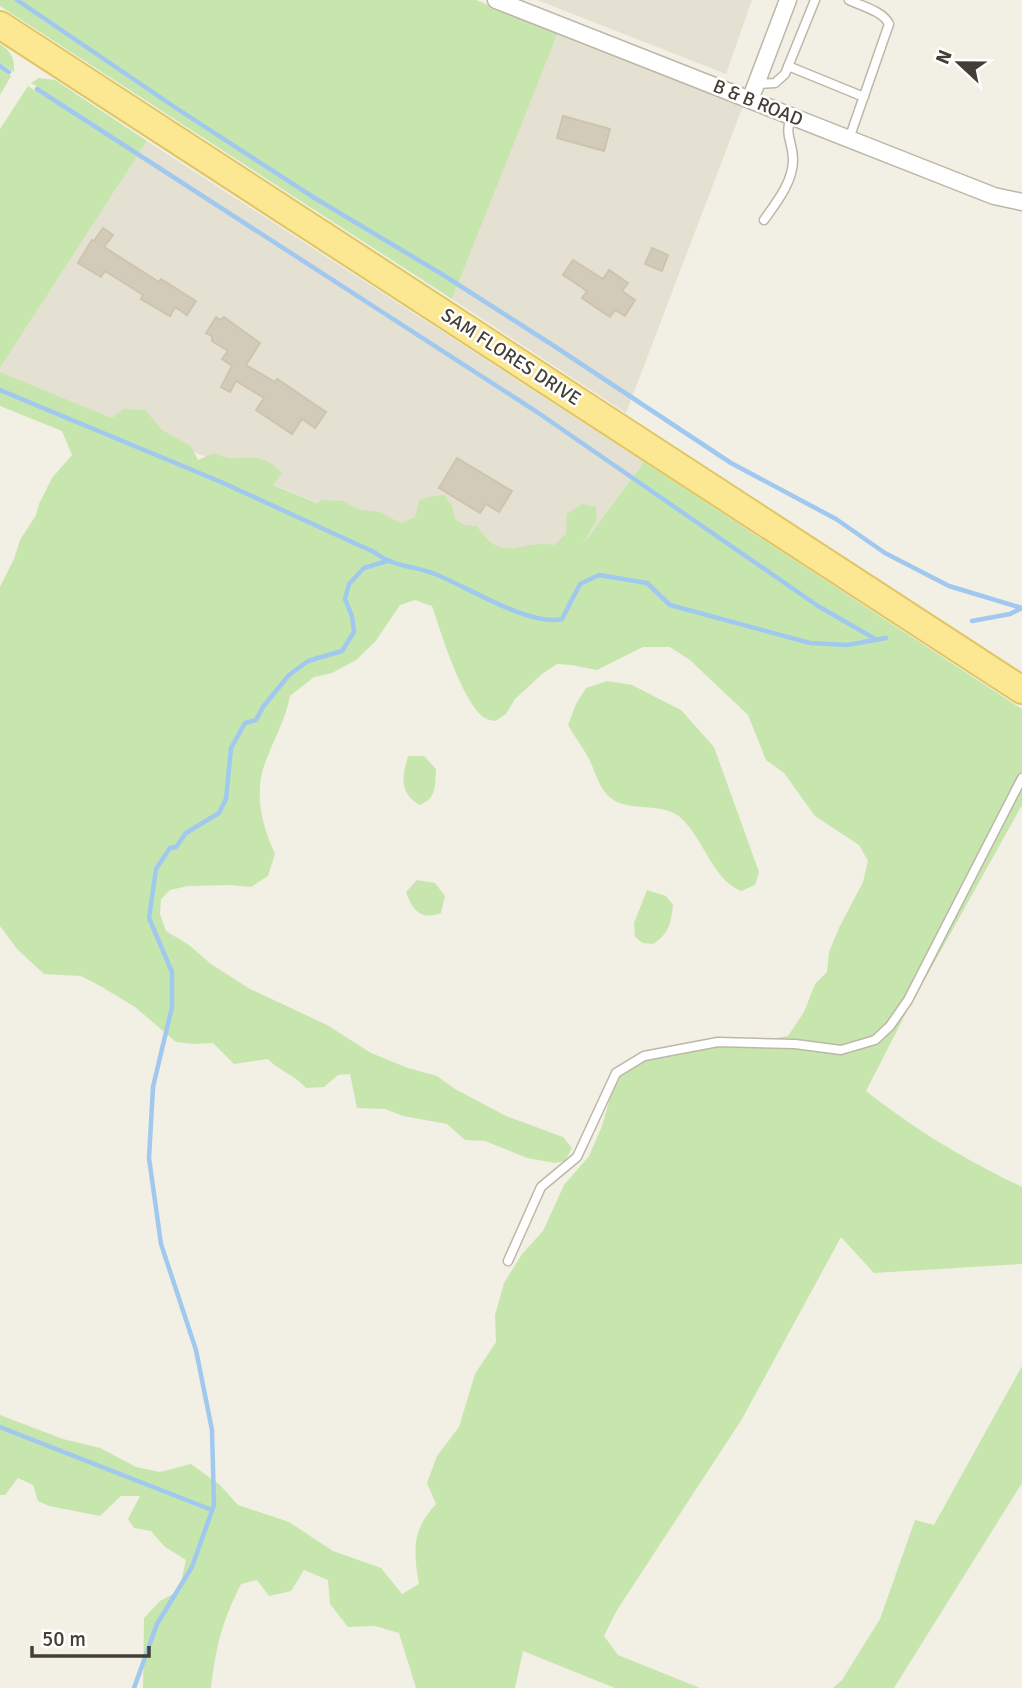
<svg xmlns="http://www.w3.org/2000/svg" width="1022" height="1688" font-family="Signika,sans-serif">
	<style>
		.residential { fill: #e5e1d2 }
		.green { fill: #c7e6ad }
		.lines { fill: none; stroke-linecap: round; stroke-linejoin: round }
		.stream { stroke: #a1c8ee; stroke-width: 4.5 }
		.building { fill: #d3cbba; stroke: #cdc4ad; stroke-width: 2 }
		.service-casing { stroke: #bdb7a7; stroke-width: 11 }
		.minor-casing { stroke: #bdb7a7; stroke-width: 19 }
		.primary-casing { stroke: #e0c663; stroke-width: 30 }
		.service { stroke: #fff; stroke-width: 8 }
		.minor { stroke: #fff; stroke-width: 16 }
		.primary { stroke: #fce793; stroke-width: 26 }
		.labels { text-anchor: middle; dominant-baseline: central; stroke-width: 5; stroke-linejoin: round; paint-order: stroke }
		.street-label { font-size: 19px; fill: #433f34; stroke: #fff }
	</style>
	<rect width="100%" height="100%" fill="#f2efe4"/>
	<!-- residential -->
	<path class="residential" d="M537,0H752L726,74Z
		M558,33L738,101L743,106L626,413L452,299Z
		M147,141L644,462L544,596L0,372V368Z"/>
	<!-- green -->
	<path class="green" d="M0,0H476L558,33L452,299L0,6Z
		M0,44C11,51 15,59 14,72L3,65L1,68L11,76L0,95Z
		M39,78L55,80L147,141L0,368V129L28,86L42,95L44,91L31,83Z
		M0,372L112,418L123,409L145,410L162,430L191,446L198,460L214,453C242,467 255,445 282,473L273,485L317,503L322,500L343,501L357,509L379,512L401,523L415,517L419,501L428,497L444,495L452,506L455,519L464,525L477,526C503,566 518,539 554,545L566,534L567,514L582,504L596,507L597,519L583,544L644,462L1022,709V805L905,1015L866,1091C917,1131 964,1159 1022,1187V1264L874,1273L841,1237L742,1419L617,1610L604,1636L618,1655L700,1688H615L523,1651L515,1688H416L399,1633L375,1626L348,1627L330,1604L328,1580L304,1570L291,1591L269,1596L257,1580L241,1584C222,1622 216,1646 211,1688H143L144,1618L160,1601L179,1591L186,1560L165,1547L151,1531L134,1528L128,1519L140,1496H121L100,1516L49,1506L38,1501L33,1485L18,1478L5,1495H0V1415L63,1439L100,1448L136,1467L160,1472L191,1464L220,1485L238,1505L289,1522L333,1551L381,1568L402,1594L419,1584C413,1550 412,1530 436,1504L427,1483L437,1456L459,1427L475,1374L496,1342L495,1315L504,1283L522,1254L543,1231L564,1185L589,1156L602,1126L617,1073L652,1058L664,1049L751,1042L788,1036L804,1012L815,984L827,972L829,952L839,928L863,882L868,861L859,845L815,816L784,773L766,760L748,715L690,660L670,647H643L597,670L571,665L557,664L542,674L515,699L506,714L495,721C492,720 488,720 485,718C462,703 441,632 432,606L415,600L400,605L375,642L356,660L332,673L314,677L290,696C286,718 275,737 267,758C253,790 261,823 275,854L268,876L251,887L231,885L188,886L170,890L161,899L160,914L166,931L189,945L211,964L250,989L327,1025L371,1053L408,1068L437,1076L455,1089L506,1116L563,1137L572,1148L565,1161L555,1163L527,1158L485,1141L465,1140L447,1124L403,1116L385,1109L357,1108L350,1074L338,1075L324,1087L306,1088C295,1075 279,1071 268,1059L234,1064L213,1043L193,1044L176,1042L135,1007L102,987L81,976L44,974L17,949L0,926V587L14,559L20,540L36,515L39,504L52,478L72,455L62,431L0,406Z
		M607,681L632,685L681,710L714,747L759,872L755,885L741,891C713,880 704,839 680,817C662,802 631,812 612,799C599,790 595,770 588,757C582,746 574,736 568,725L576,704L586,688Z
		M408,756H424L436,769C435,785 437,798 420,805C399,793 402,777 408,756Z
		M417,880L435,883L445,896L441,913C421,921 412,910 406,892Z
		M647,890L666,896L673,905C671,923 669,934 653,944L643,943L635,937L634,923Z
		M1022,1366V1483L894,1688H833L842,1680L880,1619L915,1520L934,1525Z"/>
	<g class="lines">
		<!-- stream -->
		<path class="stream" d="M17,0L176,108L313,197L440,273L551,344L731,463L836,519L885,553L949,586L1022,608
			M0,66L9,72
			M37,89L537,412L818,606L877,640
			M0,390L221,482L374,552C396,569 411,564 435,574C466,586 530,627 562,619L580,584L599,575L647,583L670,605L810,643L847,645L886,638
			M972,621L1010,614L1022,608
			M0,1427L212,1510
			M134,1688L157,1624L192,1567L214,1505L212,1430L196,1350L161,1244L149,1158L153,1087L172,1007V972L149,918L156,869L170,848L176,847L186,833L219,813L226,799L231,748L245,723L256,720L263,707L289,675L308,661L342,651L354,632L352,616L345,599L349,584L364,568L387,561"/>
	</g>
	<!-- building -->
	<path class="building" d="M563,116L610,129L604,151L557,138Z
		M103,228L113,235L104,247L159,282L161,279L196,301L187,315L175,307L170,316L141,299L143,295L105,271L101,277L78,263L92,240L94,241Z
		M652,248L668,255L662,271L645,264Z
		M573,260L603,279L609,270L628,283L622,291L635,300L625,316L615,310L610,317L582,298L587,291L563,275Z
		M216,317L221,320L224,317L260,343L246,365L275,382L277,379L326,412L315,428L302,419L292,434L256,410L264,398L236,381L230,392L221,387L232,366L222,359L228,351L212,341V336L206,333Z
		M457,458L512,491L499,512L486,504L480,513L439,488Z"/>
	<g class="lines">
		<defs>
			<path id="service" d="M849,0C861,6 883,11 889,24L849,139
				M788,66L864,97
				M756,84L775,83L785,74L815,0
				M764,220C776,203 793,182 793,160C793,140 784,138 791,116
				M508,1261L541,1187L577,1157L616,1073L644,1056L718,1042L795,1044L841,1050L875,1040L890,1026L908,1000L1022,778"/>
			<path id="minor" d="M496,0L994,196L1022,202
				M750,100L788,0"/>
			<path id="primary" d="M0,25L1022,690"/>
		</defs>
		<!-- service casing -->
		<use href="#service" class="service-casing"/>
		<!-- minor casing -->
		<use href="#minor" class="minor-casing"/>
		<!-- primary casing -->
		<use href="#primary" class="primary-casing"/>
		<!-- service -->
		<use href="#service" class="service"/>
		<!-- minor -->
		<use href="#minor" class="minor"/>
		<!-- primary -->
		<use href="#primary" class="primary"/>
	</g>
	<g class="labels">
		<!-- street labels -->
		<g class="street-label">
			<text transform="translate(758 103) rotate(22)">B &amp; B ROAD</text>
			<text transform="translate(511 357) rotate(33)">SAM FLORES DRIVE</text>
		</g>
	</g>
	<!-- north arrow -->
	<g transform="translate(959 63) rotate(292)" stroke="#ffffff" stroke-width="5" paint-order="stroke">
	<path d="M0-5L12 26L0 18L-12 26Z" fill="#433f34"/>
	<text y="-10" font-size="19" font-weight="bold" text-anchor="middle" fill="#433f34">N</text>
	</g>
	<!-- scale -->
	<path d="M32 1646v10h117v-10" fill="none" stroke="#433f34" stroke-width="3.5"/>
	<text x="42" y="1646" font-size="21" fill="#433f34" stroke="#ffffff" stroke-width="5" paint-order="stroke">50 m</text>
</svg>
